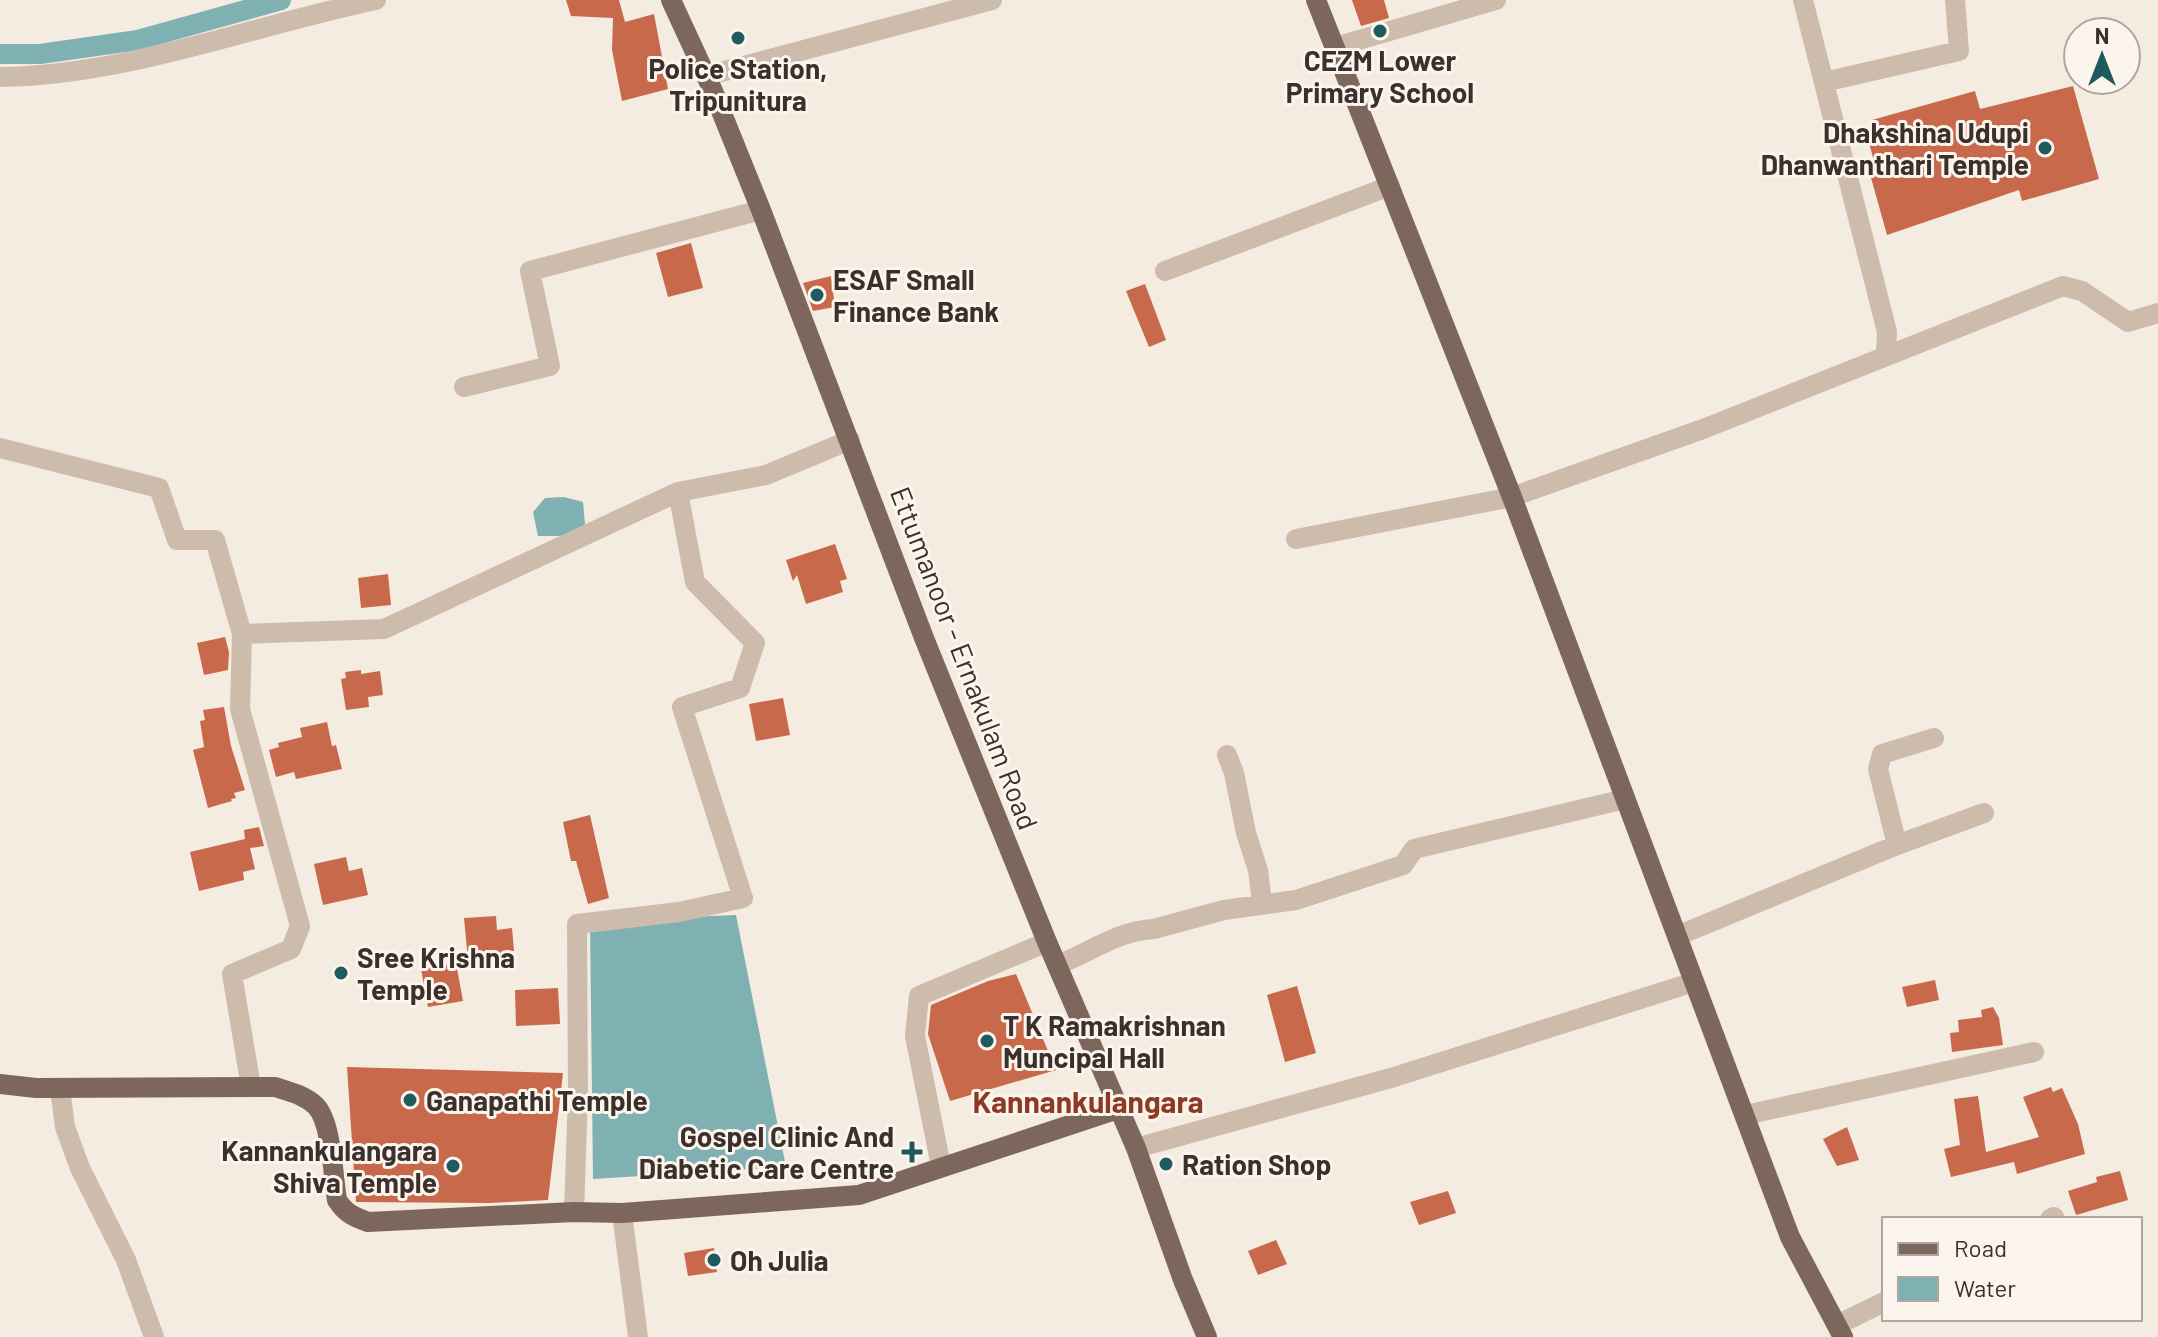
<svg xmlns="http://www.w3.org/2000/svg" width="2158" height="1337" font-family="Barlow,sans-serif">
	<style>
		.water { fill: #7fb0b2 }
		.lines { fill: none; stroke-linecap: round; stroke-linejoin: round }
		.canal { stroke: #7fb0b2; stroke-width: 20 }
		.building { fill: #c8694b }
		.minor { stroke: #cdbbac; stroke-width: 20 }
		.major { stroke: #7d675c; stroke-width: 20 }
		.poi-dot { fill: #1f5a5e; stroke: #fbf5ee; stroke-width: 3 }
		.labels { text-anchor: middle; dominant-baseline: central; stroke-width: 6; stroke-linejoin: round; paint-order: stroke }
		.poi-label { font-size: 28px; font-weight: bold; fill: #3b302b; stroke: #fbf5ee; text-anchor: start }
		.street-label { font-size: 28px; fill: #3b302b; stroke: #fbf5ee }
		.neighbourhood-label { font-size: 30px; font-weight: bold; fill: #8c3b22; stroke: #fbf5ee }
	</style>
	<rect width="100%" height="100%" fill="#f4ebe1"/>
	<!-- water -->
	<path class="water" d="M564,497L583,502L585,524L568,536H538L533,512L545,498Z
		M736,915L786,1167L593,1179L590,921Z"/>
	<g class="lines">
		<!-- canal -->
		<path class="canal" d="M0,54H40L138,40L281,0"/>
	</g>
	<!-- building -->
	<path class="building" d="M566,0H619L625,22L654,14L668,89L622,101L612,50L613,18L571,16Z
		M1352,0H1384L1389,18L1361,26Z
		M2073,86L2099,179L2022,201L2019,190L1887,235L1870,174L1877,172L1866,132L1875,129L1872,120L1975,91L1980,109Z
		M691,243L703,288L668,297L656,253Z
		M831,276L835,307L813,311L803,283Z
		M1145,284L1166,340L1149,347L1126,291Z
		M835,544L847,579L840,581L843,592L806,604L797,575L793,581L786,560Z
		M388,574L391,605L361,608L358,578Z
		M225,637L229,652L228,670L204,675L197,643Z
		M361,670V674L380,671L383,695L368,697L369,707L346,710L341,679L346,678L345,672Z
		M783,698L790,735L756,741L749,704Z
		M224,707L231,746L245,790L234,793L236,798L231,799L232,801L208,808L193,750L204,747L200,721L205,720L203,710Z
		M327,722L332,746L336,745L342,769L296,779L294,772L276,777L269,750L279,747L278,743L302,737L300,728Z
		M590,815L609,898L588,904L576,861H571L563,822Z
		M259,827L264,846L250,848L255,869L243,872L244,880L199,891L190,852L245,839L244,830Z
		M346,857L349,871L362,868L368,895L323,905L314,864Z
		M496,916L497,930L512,928L514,951L507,952L508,966L469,970L464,918Z
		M456,963L463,1001L428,1007L421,969Z
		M1016,974L1056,1070L950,1101L928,1034L931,1005L988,981Z
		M1935,980L1939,1000L1907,1007L1902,987Z
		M1297,986L1316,1053L1285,1062L1267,995Z
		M558,988L560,1024L516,1026L515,990Z
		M1993,1007L1999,1018L2003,1045L1952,1052L1950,1033L1959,1032L1958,1020L1982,1017L1981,1010Z
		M347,1067L563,1073L548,1200L489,1203L356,1202Z
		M2051,1087L2053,1092L2062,1088L2078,1124L2085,1154L2017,1174L2014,1162L1951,1177L1944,1149L1960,1145L1954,1099L1978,1096L1986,1152L2039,1137L2023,1097Z
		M1847,1127L1859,1160L1837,1166L1823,1139Z
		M2120,1171L2128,1200L2076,1215L2068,1191L2097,1182L2096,1177Z
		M1448,1191L1456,1213L1419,1225L1410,1202Z
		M1276,1240L1287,1264L1258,1275L1248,1251Z
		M714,1248L717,1272L688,1276L684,1253Z"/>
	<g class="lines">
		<!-- minor -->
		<path class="minor" d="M1803,0L1887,332L1886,354
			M1335,47L1496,0
			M706,76L992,0
			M0,77C129,75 251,26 376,0
			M1824,82L1959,51L1955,0
			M1165,271L1390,186
			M464,387L550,366L530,271L761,210
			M0,448L159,488L177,540H215L242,634L384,629L678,492
			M1296,539L1512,497L1703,429L2063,286L2082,291L2128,322L2158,313
			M242,634L240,709L300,926L291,949L232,974L251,1087
			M1227,755L1234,773L1246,833L1258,870L1262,903
			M1897,845L1878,769L1882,754L1934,738
			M1677,936L1897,845L1984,813
			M1057,965C1090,953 1116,931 1154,929L1224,910L1296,900L1403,865L1414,849L1625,799
			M60,1088L65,1127L80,1168L126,1260L154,1337
			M1745,1115L2034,1052
			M1136,1148L1391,1078L1694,982
			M941,1166L915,1036L919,996L1047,942
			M574,1212L578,1095L577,924L679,912L743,898L682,707L740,688L755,643L695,582L678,492L766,475L850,440
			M622,1213L638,1337
			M2050,1219L2054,1217
			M1837,1325L1884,1302"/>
		<!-- major -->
		<path class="major" d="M671,0L713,91L761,210L924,638L1047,942L1136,1148L1183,1280L1207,1337
			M1316,0L1512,497L1790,1237L1843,1337
			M0,1084L36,1088L275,1087C290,1092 305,1095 316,1106C332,1123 333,1177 337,1200C345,1213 354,1217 368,1222L574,1212L622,1213L859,1195L1118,1109"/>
	</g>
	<!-- markers -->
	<g class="poi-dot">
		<circle cx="1380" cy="31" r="8"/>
		<circle cx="738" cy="38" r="8"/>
		<circle cx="2045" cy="148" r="8"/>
		<circle cx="817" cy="295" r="8"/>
		<circle cx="341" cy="973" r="8"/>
		<circle cx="987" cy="1041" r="8"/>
		<circle cx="410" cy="1100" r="8"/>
		<path d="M908 1140h8v8h8v8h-8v8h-8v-8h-8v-8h8z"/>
		<circle cx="1166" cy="1164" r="8"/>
		<circle cx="453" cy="1166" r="8"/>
		<circle cx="714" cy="1260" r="8"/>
	</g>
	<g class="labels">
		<!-- poi labels -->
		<g class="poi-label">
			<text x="1380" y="60" text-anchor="middle">CEZM Lower<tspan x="1380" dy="32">Primary School</tspan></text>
			<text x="738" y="68" text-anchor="middle">Police Station,<tspan x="738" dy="32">Tripunitura</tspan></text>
			<text x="2029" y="132" text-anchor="end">Dhakshina Udupi<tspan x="2029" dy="32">Dhanwanthari Temple</tspan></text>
			<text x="833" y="279">ESAF Small<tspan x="833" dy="32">Finance Bank</tspan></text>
			<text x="357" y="957">Sree Krishna<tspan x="357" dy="32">Temple</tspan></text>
			<text x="1003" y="1025">T K Ramakrishnan<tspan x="1003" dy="32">Muncipal Hall</tspan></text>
			<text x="426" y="1100">Ganapathi Temple</text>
			<text x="894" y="1136" text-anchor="end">Gospel Clinic And<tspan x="894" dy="32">Diabetic Care Centre</tspan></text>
			<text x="437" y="1150" text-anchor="end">Kannankulangara<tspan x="437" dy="32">Shiva Temple</tspan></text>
			<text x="1182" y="1164">Ration Shop</text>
			<text x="730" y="1260">Oh Julia</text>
		</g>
		<!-- street labels -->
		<g class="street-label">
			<text transform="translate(965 658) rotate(69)">Ettumanoor - Ernakulam Road</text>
		</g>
		<!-- neighbourhood labels -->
		<g class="neighbourhood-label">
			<text x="1088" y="1101">Kannankulangara</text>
		</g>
	</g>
	<!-- legend -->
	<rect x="1882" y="1217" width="260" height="104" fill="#fbf5ee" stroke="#aea6a0" stroke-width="2"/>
	<rect x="1898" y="1243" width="40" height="12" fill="#7d675c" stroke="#aea6a0" stroke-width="2"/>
	<text x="1954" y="1257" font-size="24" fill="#3b302b">Road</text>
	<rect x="1898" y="1277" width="40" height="24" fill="#7fb0b2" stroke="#aea6a0" stroke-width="2"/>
	<text x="1954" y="1297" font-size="24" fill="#3b302b">Water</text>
	<!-- north arrow -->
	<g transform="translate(2102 56)"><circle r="38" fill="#fbf5ee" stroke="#aea6a0" stroke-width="2"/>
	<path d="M0-6L14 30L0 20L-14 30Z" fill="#1f5a5e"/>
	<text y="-12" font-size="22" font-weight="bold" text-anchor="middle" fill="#3b302b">N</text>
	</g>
</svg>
